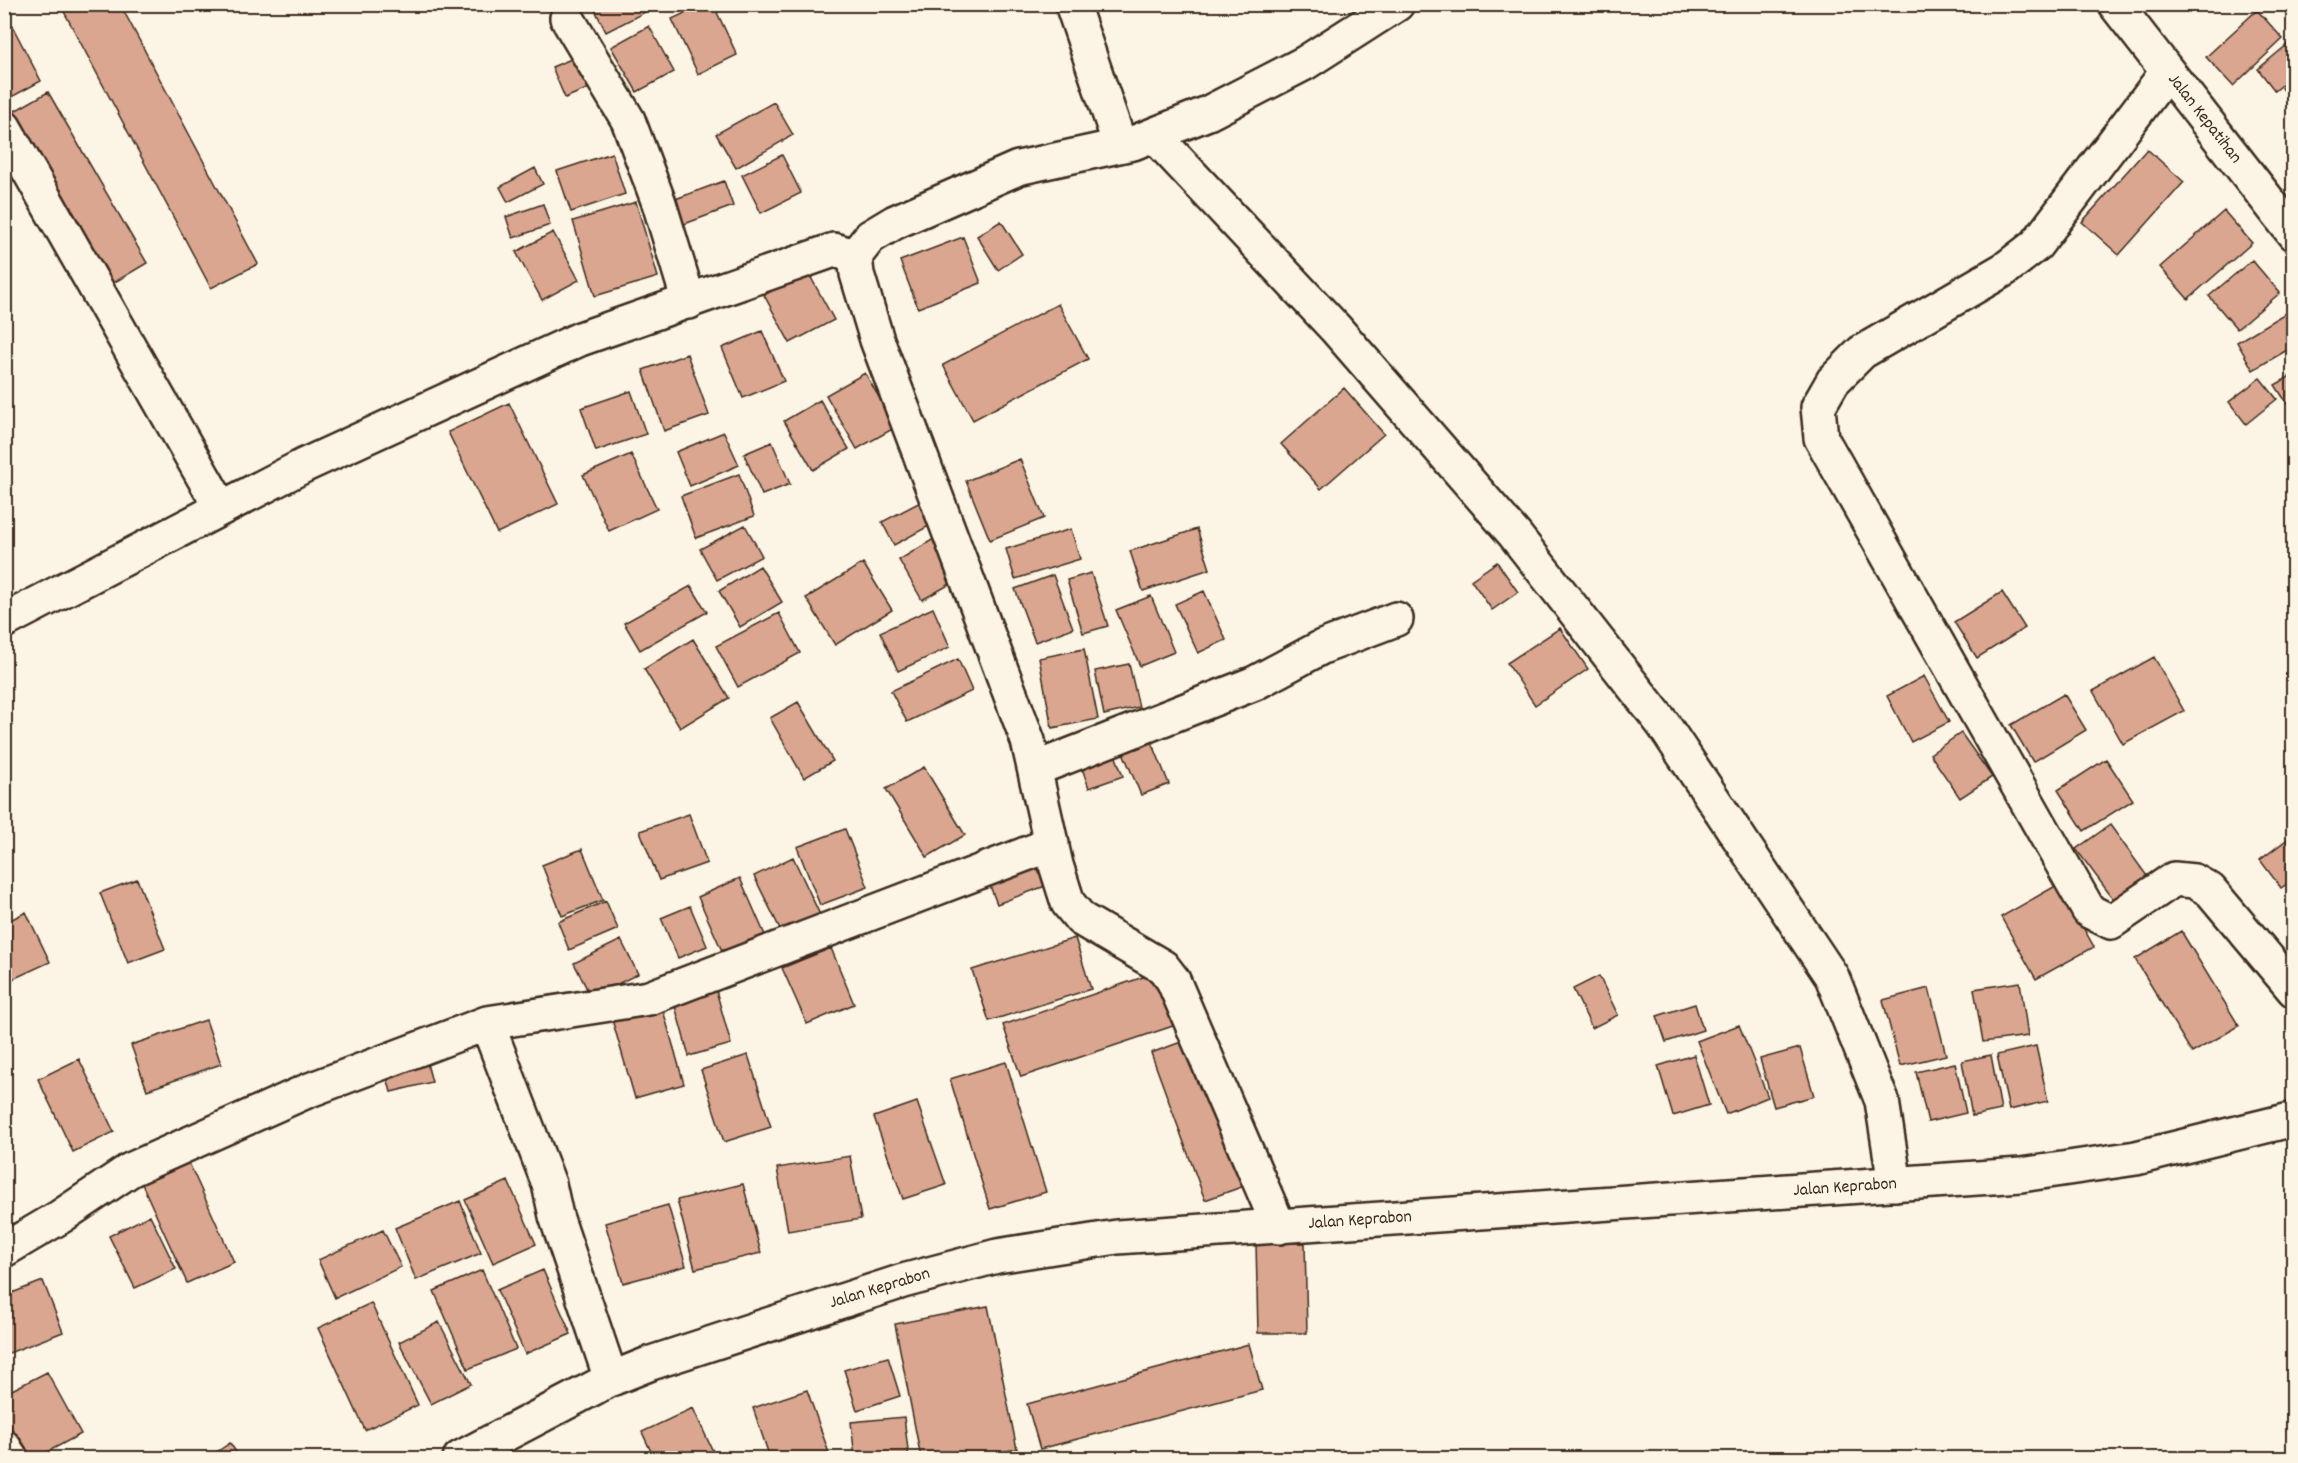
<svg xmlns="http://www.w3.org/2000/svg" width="2298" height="1463" font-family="Dekko,sans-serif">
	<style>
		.building { fill: #daa68f; stroke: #3b2a1e; stroke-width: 1.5 }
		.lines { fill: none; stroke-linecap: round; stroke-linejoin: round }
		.street-casing { stroke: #3b2a1e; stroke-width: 38 }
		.secondary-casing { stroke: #3b2a1e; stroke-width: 38 }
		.street { stroke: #fcf5e5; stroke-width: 33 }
		.secondary { stroke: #fcf5e5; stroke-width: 33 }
		.labels { text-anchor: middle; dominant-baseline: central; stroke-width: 4.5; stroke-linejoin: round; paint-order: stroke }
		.street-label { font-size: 18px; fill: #3b2a1e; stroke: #fcf5e5 }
	</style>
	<rect width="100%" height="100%" fill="#fcf5e5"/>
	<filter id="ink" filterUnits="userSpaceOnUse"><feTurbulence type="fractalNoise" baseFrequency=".0167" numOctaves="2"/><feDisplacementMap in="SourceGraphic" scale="12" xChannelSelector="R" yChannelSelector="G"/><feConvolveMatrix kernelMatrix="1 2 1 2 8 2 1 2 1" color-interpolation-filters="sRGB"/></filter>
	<g filter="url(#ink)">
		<!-- building -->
		<path class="building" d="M60,4H120L258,264L211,288Z
			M592,4H654L655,7L606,32Z
			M704,4H713L737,55L698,74L672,19Z
			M2257,10L2283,39L2233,86L2206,57Z
			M8,18L41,81L4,101V19Z
			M649,26L674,72L637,92L611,47Z
			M2294,39V75L2275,91L2258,69Z
			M581,55L594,86L565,98L552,67Z
			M2294,79V103L2282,88Z
			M48,92L147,263L110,285L11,113Z
			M774,102L793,135L736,168L716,134Z
			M2147,149L2184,182L2119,255L2082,222Z
			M612,153L625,194L571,212L557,171Z
			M782,155L801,193L761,213L742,175Z
			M535,168L543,184L508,202L500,187Z
			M724,181L733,206L679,226L670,201Z
			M636,202L658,277L595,296L573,221Z
			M543,204L550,225L513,238L506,217Z
			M2224,211L2252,243L2188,299L2160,267Z
			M1001,221L1022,254L998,270L977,236Z
			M553,232L579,280L542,300L516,252Z
			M963,237L981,283L918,308L900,261Z
			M2252,260L2280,293L2237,329L2209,296Z
			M808,272L834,320L790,343L764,295Z
			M1058,304L1088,359L973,420L943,365Z
			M2287,312L2294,322V346L2253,370L2237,342Z
			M762,331L784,381L743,398L722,348Z
			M687,354L709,415L664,431L643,370Z
			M865,373L896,427L857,449L826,395Z
			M2294,374V414L2275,385Z
			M2260,378L2277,399L2246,424L2229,402Z
			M1344,388L1384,434L1321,489L1281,444Z
			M631,391L646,434L596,451L581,408Z
			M820,400L849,449L813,470L784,421Z
			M509,403L558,504L497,533L448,432Z
			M724,432L739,465L690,486L676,452Z
			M772,442L790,484L762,495L744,454Z
			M631,454L657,509L609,531L583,475Z
			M1020,459L1044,518L990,540L966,481Z
			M739,474L754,516L696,538L681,496Z
			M928,498L940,520L894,545L882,522Z
			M745,525L762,556L717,580L700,549Z
			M1071,529L1080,559L1015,579L1006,549Z
			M1197,529L1210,569L1143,591L1130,551Z
			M937,537L961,578L922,600L899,560Z
			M1497,562L1518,592L1492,610L1471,580Z
			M863,563L892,610L835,645L806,598Z
			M760,566L782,602L740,627L719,591Z
			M1091,573L1108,626L1083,633L1067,580Z
			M1053,575L1073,628L1035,642L1015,589Z
			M691,586L707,612L640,650L624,623Z
			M1204,591L1226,640L1198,653L1175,604Z
			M2002,592L2025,628L1977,658L1954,622Z
			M1151,596L1174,652L1140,666L1116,610Z
			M933,608L950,647L898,671L880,632Z
			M779,613L800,653L738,687L716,646Z
			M1560,628L1588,669L1535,705L1507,663Z
			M693,639L729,698L680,728L644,669Z
			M1084,649L1098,719L1052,728L1039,658Z
			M2154,657L2184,711L2123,744L2093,691Z
			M958,659L972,691L907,722L891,691Z
			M1129,664L1139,707L1104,715L1095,671Z
			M1924,676L1949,722L1911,742L1887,696Z
			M2064,694L2086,730L2033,762L2011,725Z
			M798,702L833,761L804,778L770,718Z
			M1148,732L1169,784L1141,795L1119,743Z
			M1961,733L1992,777L1960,798L1930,754Z
			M1110,741L1123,776L1089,788L1077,754Z
			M2106,759L2133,800L2084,831L2058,790Z
			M924,767L965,835L927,857L886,789Z
			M689,814L707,863L659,880L640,831Z
			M2110,825L2147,876L2114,900L2076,849Z
			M845,829L868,887L820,905L797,847Z
			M2289,838L2294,844V879L2281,888L2260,860Z
			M582,849L603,900L562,916L542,865Z
			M1036,853L1048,885L997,904L985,873Z
			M793,857L821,917L783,935L754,876Z
			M740,878L765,935L723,953L698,897Z
			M137,879L165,949L128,963L100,893Z
			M2059,884L2094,947L2036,979L2001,917Z
			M606,901L618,929L569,950L558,922Z
			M690,906L707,946L678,958L661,918Z
			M26,912L50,962L4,983V923Z
			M2181,931L2239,1026L2192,1053L2135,959Z
			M1075,938L1091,989L989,1021L972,970Z
			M621,940L638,974L591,997L574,963Z
			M831,948L854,1004L807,1024L782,968Z
			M1155,973L1173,1026L1021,1077L1003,1025Z
			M1599,976L1618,1015L1592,1028L1573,989Z
			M2020,982L2028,1036L1983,1042L1974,989Z
			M715,987L731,1044L689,1056L673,999Z
			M1929,988L1946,1055L1900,1066L1883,1000Z
			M661,1003L684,1084L635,1098L611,1016Z
			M1695,1004L1703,1030L1666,1042L1657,1016Z
			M206,1020L221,1064L147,1090L131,1045Z
			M1739,1025L1768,1097L1726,1114L1697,1041Z
			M1192,1038L1247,1185L1205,1200L1151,1053Z
			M2036,1046L2048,1101L2009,1110L1997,1055Z
			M1800,1048L1814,1096L1774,1107L1760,1059Z
			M748,1055L771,1127L724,1142L701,1070Z
			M1694,1055L1709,1105L1673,1116L1658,1066Z
			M1991,1055L2001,1110L1972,1116L1962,1061Z
			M425,1056L432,1082L391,1092L384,1066Z
			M79,1059L114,1132L73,1152L38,1079Z
			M1006,1062L1046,1192L990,1209L950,1079Z
			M1955,1063L1966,1113L1928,1122L1916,1072Z
			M917,1102L946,1185L903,1199L874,1117Z
			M850,1156L861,1219L788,1231L777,1168Z
			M189,1163L234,1262L187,1283L142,1184Z
			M508,1181L536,1244L493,1263L465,1200Z
			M743,1184L761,1253L695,1269L677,1200Z
			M460,1201L481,1253L416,1280L395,1228Z
			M668,1205L686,1266L623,1283L605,1223Z
			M150,1215L176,1269L135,1288L109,1236Z
			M383,1230L401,1267L335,1298L318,1260Z
			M1256,1243H1305L1307,1333H1258Z
			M482,1270L516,1349L468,1369L434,1291Z
			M543,1270L571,1334L525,1354L497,1290Z
			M43,1281L63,1332L4,1355V1296Z
			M371,1303L418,1405L365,1430L318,1328Z
			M988,1306L1017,1449L969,1458H921L895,1324Z
			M439,1322L471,1384L431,1404L399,1342Z
			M1249,1344L1262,1390L1040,1449L1027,1404Z
			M888,1357L900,1396L857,1410L844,1370Z
			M47,1372L81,1434L36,1458H28L4,1415V1394Z
			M807,1390L829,1453L813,1458H770L753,1408Z
			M693,1408L716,1458H654L642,1432Z
			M904,1417L909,1458H855L851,1422Z
			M230,1443L240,1458H208Z"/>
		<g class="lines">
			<defs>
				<path id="street" d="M1072,4L1120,145
					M2115,4L2294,234
					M567,18L628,120L659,203L689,302
					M2167,72L2036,245L2005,269L1862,352L1833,381L1818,407L1821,438L2089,911L2111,922L2174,879L2194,881L2210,890L2294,990
					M4,127L221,508
					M1154,135L1336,329L1515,535L1663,724L1832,977L1882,1101L1895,1184
					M4,621L305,465L580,339L834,250L855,256
					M1035,769L1255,683L1322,647L1396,619
					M487,1023L549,1184L556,1216L611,1379
					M1279,1227L1173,980L1163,967L1081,919L1068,903L1056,865L1028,741L877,340L857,274L855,256L870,237L895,222L1018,168L1133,143L1208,113L1305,63L1397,4
					M4,1250L60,1217L130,1170L307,1091L487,1023L649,998L1052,844
					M4,1447L11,1458"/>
				<path id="secondary" d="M460,1458L611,1379L651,1363L903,1281L997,1256L1117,1237L2021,1175L2136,1158L2294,1119"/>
			</defs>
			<!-- street casing -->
			<use href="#street" class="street-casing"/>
			<!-- secondary casing -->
			<use href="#secondary" class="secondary-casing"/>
			<!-- street -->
			<use href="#street" class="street"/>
			<!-- secondary -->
			<use href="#secondary" class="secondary"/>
		</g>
	</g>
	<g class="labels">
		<!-- street labels -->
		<g class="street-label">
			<text transform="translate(2204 119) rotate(52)">Jalan Kepatihan</text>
			<text transform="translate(1845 1188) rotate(-4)">Jalan Keprabon</text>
			<text transform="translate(1360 1221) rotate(-4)">Jalan Keprabon</text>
			<text transform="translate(880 1289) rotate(-17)">Jalan Keprabon</text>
		</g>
	</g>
	<!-- margin -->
	<rect width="2298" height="1463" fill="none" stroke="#fcf5e5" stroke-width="24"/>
	<rect x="12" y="12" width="2274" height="1439" fill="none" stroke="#3b2a1e" stroke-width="2" filter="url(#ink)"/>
</svg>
